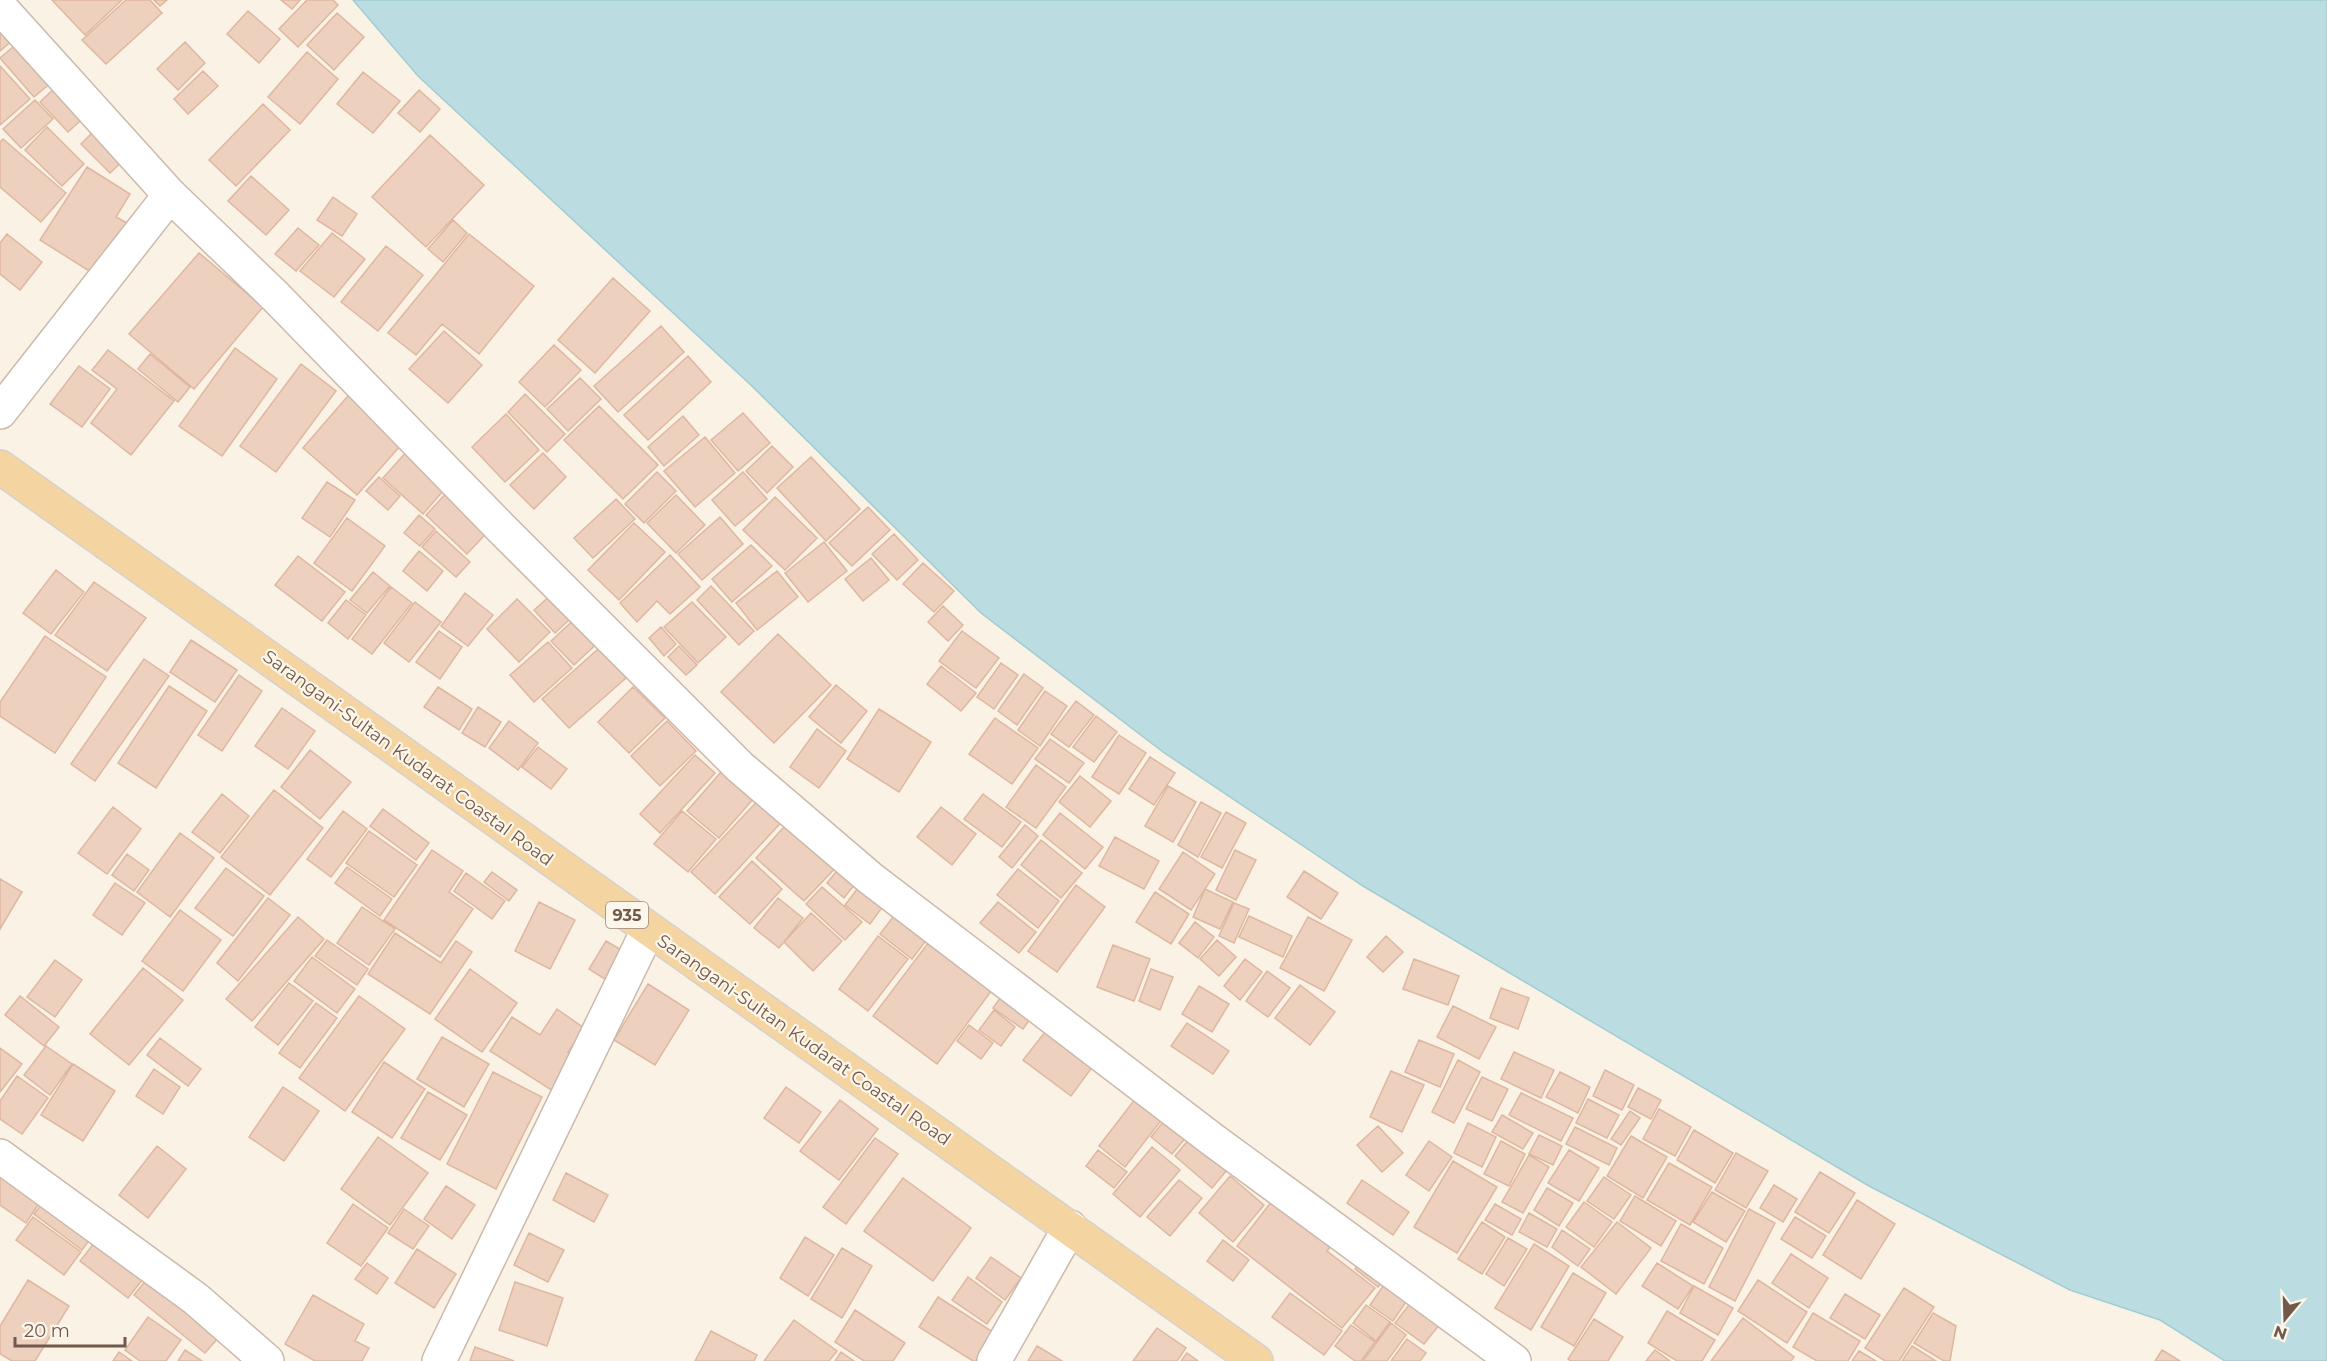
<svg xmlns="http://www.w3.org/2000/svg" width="2327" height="1361" font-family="Montserrat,sans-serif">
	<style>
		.water { fill: #bbdde2; stroke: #a2ccd3; stroke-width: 1.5 }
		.building { fill: #edd1be; stroke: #dfb7a0; stroke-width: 1.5 }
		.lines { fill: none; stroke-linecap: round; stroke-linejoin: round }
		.street-casing { stroke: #cbb9ac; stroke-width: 36 }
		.primary-casing { stroke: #d7d1cd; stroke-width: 36 }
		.street { stroke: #fff; stroke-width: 33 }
		.primary { stroke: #f4d5a2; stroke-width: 33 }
		.labels { text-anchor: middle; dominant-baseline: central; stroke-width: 4.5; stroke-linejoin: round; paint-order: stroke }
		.shield { fill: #fdf6ea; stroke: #9b887b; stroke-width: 1.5 }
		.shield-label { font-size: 16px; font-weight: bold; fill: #71594c }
		.street-label { font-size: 18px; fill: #71594c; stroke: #fdf6ea }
	</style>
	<rect width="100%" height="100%" fill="#faf2e4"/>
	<!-- water -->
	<path class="water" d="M353,0H2327V1361H2225L2160,1320L2070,1290L1869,1186L1363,886L1163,752L981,613L754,388L418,76Z"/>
	<!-- building -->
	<path class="building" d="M52,0H122L85,35Z
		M126,0H150L162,13L106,64L82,40Z
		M154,0H167L160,6Z
		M281,0H300L292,9Z
		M307,0H333L338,5L298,47L279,29Z
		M248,11L280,39L259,63L227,34Z
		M0,12L20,34L0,51Z
		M337,13L364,37L334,70L307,45Z
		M25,37L58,77L34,97L0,58Z
		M185,42L205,63L178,90L157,69Z
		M307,52L338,79L300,124L268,97Z
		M0,66L30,99L0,125Z
		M203,71L218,86L188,114L174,99Z
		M363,72L400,101L373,133L337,104Z
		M61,82L89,113L68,132L40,102Z
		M419,90L440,109L420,132L398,113Z
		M35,100L53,119L21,148L3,129Z
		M263,104L290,130L236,186L209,160Z
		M101,124L131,153L110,173L81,144Z
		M47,127L84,164L62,186L25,150Z
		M430,135L484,185L426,247L372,197Z
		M3,139L66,193L41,222L0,187V142Z
		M87,167L130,194L116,217L127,223L94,274L40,240Z
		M251,176L289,210L266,235L228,201Z
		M333,197L357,214L342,236L317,220Z
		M453,220L467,233L443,262L428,249Z
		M298,228L319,245L296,271L275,254Z
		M332,233L365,259L334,297L300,271Z
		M7,234L42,262L20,290L0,274V243Z
		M469,234L534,286L479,354L442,324L416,355L388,333Z
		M386,246L423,275L378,331L341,302Z
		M199,253L263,307L194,389L129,334Z
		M613,278L650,311L595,373L558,340Z
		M661,326L684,352L618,412L594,386Z
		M444,331L482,365L448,403L409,369Z
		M554,345L581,370L545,407L519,382Z
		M235,348L277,379L222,456L179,426Z
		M108,350L174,401L131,455L91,423L117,389L92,370Z
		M150,354L190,387L178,402L138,369Z
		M688,356L711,382L648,440L624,415Z
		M301,364L336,391L276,472L240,446Z
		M79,366L110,389L82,427L50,404Z
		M580,378L601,399L568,431L547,409Z
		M353,390L408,437L357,495L303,448Z
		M525,394L565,434L547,452L508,412Z
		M599,406L658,465L623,499L564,440Z
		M743,413L770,443L738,471L711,440Z
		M506,414L539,450L505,482L472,447Z
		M683,416L699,435L664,466L648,447Z
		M705,437L735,473L695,507L664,471Z
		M772,446L793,467L767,493L746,471Z
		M409,449L449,484L423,514L383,478Z
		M543,453L566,477L534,509L510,485Z
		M811,457L860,509L826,541L777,488Z
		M657,472L676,491L644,523L625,504Z
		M743,472L767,499L735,526L712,500Z
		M379,477L400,496L388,510L366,491Z
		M327,482L355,500L330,537L302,518Z
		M452,487L494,525L467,554L426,515Z
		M676,495L705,525L676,553L647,523Z
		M775,497L817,538L785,570L743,530Z
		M616,499L635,519L593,558L574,538Z
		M868,507L890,530L852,566L829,543Z
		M419,515L435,529L420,546L404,533Z
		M720,517L743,544L702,580L678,554Z
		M347,518L385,546L352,591L314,563Z
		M634,523L665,552L619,600L588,570Z
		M436,531L470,562L456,577L422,547Z
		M894,534L918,560L897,580L872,554Z
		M824,542L847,571L808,602L785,573Z
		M751,545L772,566L732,602L712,579Z
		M419,551L443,571L427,591L403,571Z
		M670,555L700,587L670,614L657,601L637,622L620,603Z
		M298,556L345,592L322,621L275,585Z
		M871,558L889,580L863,601L845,579Z
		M923,563L954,591L934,612L903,584Z
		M56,570L84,592L51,634L23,613Z
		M777,571L798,597L757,630L736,603Z
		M373,572L390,586L367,613L350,600Z
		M94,582L146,618L107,671L55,635Z
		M711,586L754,631L739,645L697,600Z
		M391,587L412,603L372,654L352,639Z
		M465,593L493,615L468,646L441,626Z
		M551,595L571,618L555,633L534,610Z
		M517,599L550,632L519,662L487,629Z
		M346,600L366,615L348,639L328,623Z
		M415,602L441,622L409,662L384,643Z
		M692,602L726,637L698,663L664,627Z
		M943,606L963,625L948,641L928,622Z
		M581,613L604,637L574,665L551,641Z
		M661,627L676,644L664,656L649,638Z
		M439,631L462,647L440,679L416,662Z
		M962,631L999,658L976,688L939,661Z
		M778,634L831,685L774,743L721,692Z
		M45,636L106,677L55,753L0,716V702Z
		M191,640L237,670L215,702L170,672Z
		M548,642L572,668L534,702L510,675Z
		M606,642L633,672L569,728L542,699Z
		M679,646L697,665L686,675L668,657Z
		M144,659L169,676L95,781L71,764Z
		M1001,663L1018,675L994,709L977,697Z
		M941,666L976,693L961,711L927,684Z
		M1024,674L1043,688L1017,725L998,711Z
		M239,675L262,691L222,751L198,735Z
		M836,685L867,711L841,743L809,717Z
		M169,686L207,711L156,788L118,763Z
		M438,687L472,709L459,730L424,707Z
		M633,687L665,718L629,753L598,722Z
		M1045,691L1067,706L1040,746L1018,730Z
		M1076,701L1094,715L1069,747L1051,734Z
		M478,707L501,722L485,747L462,733Z
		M282,708L315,731L288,769L255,746Z
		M879,709L931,742L899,792L847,759Z
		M1096,716L1117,732L1094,762L1073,747Z
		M995,718L1038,748L1012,784L969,754Z
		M509,721L538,743L518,770L489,748Z
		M667,721L696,751L660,786L631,756Z
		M817,729L846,751L819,788L790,767Z
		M1119,735L1146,753L1119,794L1092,777Z
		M1050,739L1084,763L1069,783L1035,759Z
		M538,747L567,769L551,789L522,767Z
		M310,750L351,782L320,819L281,787Z
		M695,755L715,773L660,833L640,814Z
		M1150,757L1175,773L1154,805L1129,789Z
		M1036,765L1066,787L1036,828L1006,807Z
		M722,771L754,798L719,838L687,811Z
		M1080,776L1111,801L1090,827L1059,802Z
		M1168,786L1196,802L1173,842L1145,826Z
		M274,790L323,828L270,895L221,857Z
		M222,794L249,816L220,853L192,832Z
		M764,794L787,816L715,894L691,872Z
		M983,794L1021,822L1002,847L964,819Z
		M1201,802L1221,813L1198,857L1178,845Z
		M113,807L141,829L107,874L78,853Z
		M941,807L976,834L952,865L917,837Z
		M383,809L429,843L416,860L370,826Z
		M343,811L367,829L331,877L307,859Z
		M682,811L716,839L688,872L654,844Z
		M1226,812L1246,823L1222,868L1201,857Z
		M1060,813L1103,847L1085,869L1043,835Z
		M792,818L841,862L804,901L756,858Z
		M1025,825L1038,836L1012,868L999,857Z
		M369,831L417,865L394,897L346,863Z
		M180,833L214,858L170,917L137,892Z
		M1115,837L1159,861L1144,889L1099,866Z
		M1041,840L1082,873L1061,898L1021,865Z
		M432,850L463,871L449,892L473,909L440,957L384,920Z
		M1235,850L1256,860L1236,900L1216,890Z
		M1183,852L1215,874L1191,910L1159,889Z
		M127,854L149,870L134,891L112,875Z
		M752,861L782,889L750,924L719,897Z
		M845,861L862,875L844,898L827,883Z
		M347,867L392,899L380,916L335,883Z
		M226,868L264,896L233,936L195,908Z
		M1018,869L1059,901L1038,928L997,895Z
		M1304,871L1338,893L1321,919L1287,897Z
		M492,872L517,890L509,901L484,882Z
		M466,873L505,901L492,919L454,891Z
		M0,879L22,892L0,929Z
		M864,880L889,898L870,924L845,905Z
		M115,883L145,903L122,935L93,915Z
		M1076,885L1105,907L1057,972L1028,951Z
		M822,887L862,922L845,940L806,904Z
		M1205,889L1233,902L1220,929L1193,917Z
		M1155,892L1189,914L1171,944L1136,922Z
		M268,898L290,915L238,981L217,963Z
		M778,898L803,918L779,948L754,928Z
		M539,902L575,920L550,969L515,951Z
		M998,902L1036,932L1019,953L980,923Z
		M1234,903L1249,909L1234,943L1219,936Z
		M362,907L395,929L369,965L337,943Z
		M180,910L221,940L183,991L142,961Z
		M811,913L842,941L813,971L784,942Z
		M896,913L928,938L912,959L880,934Z
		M1249,916L1292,936L1283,957L1239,937Z
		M298,917L324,939L252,1021L226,999Z
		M1308,917L1352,940L1324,991L1280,968Z
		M1195,922L1214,937L1198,958L1179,943Z
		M395,933L441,963L456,941L472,952L430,1014L368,974Z
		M935,934L998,982L937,1064L873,1016Z
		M878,936L908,959L868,1011L839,989Z
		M1386,936L1403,952L1383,972L1367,957Z
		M327,940L368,969L357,985L315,956Z
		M1217,940L1236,957L1219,976L1200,959Z
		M606,941L628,954L611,983L589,969Z
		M1113,945L1150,959L1134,1001L1097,987Z
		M312,957L355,989L337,1013L294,981Z
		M1245,959L1262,972L1240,1000L1224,986Z
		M1414,959L1459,976L1448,1005L1403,989Z
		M55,960L82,980L55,1017L27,997Z
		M143,968L183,1000L129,1065L90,1034Z
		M470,969L517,1003L482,1052L435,1019Z
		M1151,969L1173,977L1160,1010L1139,1001Z
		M1267,971L1290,988L1268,1017L1246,1001Z
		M289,983L313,1001L278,1045L255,1027Z
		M648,984L689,1010L655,1065L614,1040Z
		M1300,985L1335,1012L1310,1045L1275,1018Z
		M1199,986L1229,1004L1212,1032L1182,1014Z
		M1008,987L1038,1008L1023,1029L993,1008Z
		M1501,988L1529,998L1518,1029L1490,1018Z
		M20,996L59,1027L44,1046L5,1015Z
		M359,996L405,1029L345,1111L299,1078Z
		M316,1003L337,1018L300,1068L279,1053Z
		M1453,1006L1496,1027L1479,1059L1437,1037Z
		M557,1009L584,1028L568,1052L575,1057L553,1091L490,1051L512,1017L540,1035Z
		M994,1010L1015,1027L1001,1046L979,1030Z
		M1187,1023L1229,1051L1213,1074L1171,1046Z
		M969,1025L993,1043L981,1059L957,1041Z
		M1049,1027L1096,1062L1071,1096L1023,1060Z
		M442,1037L489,1064L464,1107L417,1079Z
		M160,1038L201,1069L188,1086L147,1055Z
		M1419,1040L1454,1054L1440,1087L1405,1072Z
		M46,1046L72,1064L50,1095L24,1075Z
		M0,1048L22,1064L0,1092Z
		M1514,1052L1554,1070L1541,1098L1501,1079Z
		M1458,1060L1480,1072L1454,1123L1432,1112Z
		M384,1062L425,1089L392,1138L352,1112Z
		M73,1064L115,1091L83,1141L41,1115Z
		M154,1069L180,1087L163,1114L136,1096Z
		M1605,1070L1634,1085L1622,1110L1593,1096Z
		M1391,1071L1424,1085L1402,1132L1370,1117Z
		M493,1072L542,1097L496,1189L447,1164Z
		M1560,1072L1590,1087L1578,1113L1546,1097Z
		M17,1076L48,1098L22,1134L0,1119V1101Z
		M1482,1077L1508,1089L1492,1121L1466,1109Z
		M283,1087L319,1111L284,1161L249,1137Z
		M786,1087L821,1112L799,1143L764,1118Z
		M1638,1088L1661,1100L1651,1119L1628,1107Z
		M1143,1089L1170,1109L1125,1167L1099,1146Z
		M428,1092L467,1115L440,1160L401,1138Z
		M1521,1093L1573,1118L1561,1141L1509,1115Z
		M1588,1099L1619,1115L1607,1138L1576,1123Z
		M840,1100L878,1129L839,1180L800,1151Z
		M1659,1109L1691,1127L1675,1156L1643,1139Z
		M1172,1111L1194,1128L1172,1154L1151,1137Z
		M1630,1111L1640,1118L1621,1145L1611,1139Z
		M1502,1115L1533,1133L1523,1149L1492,1132Z
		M1468,1123L1496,1137L1482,1167L1454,1153Z
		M1378,1126L1403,1153L1382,1172L1357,1145Z
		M1575,1127L1617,1148L1609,1165L1566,1144Z
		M1694,1130L1733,1153L1715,1183L1677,1160Z
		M1195,1132L1232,1164L1212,1188L1175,1156Z
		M1539,1135L1562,1146L1553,1165L1529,1154Z
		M1631,1136L1667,1157L1643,1198L1607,1176Z
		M378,1137L428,1173L390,1225L341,1189Z
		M875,1138L898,1154L846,1224L823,1207Z
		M1429,1141L1452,1157L1429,1191L1406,1175Z
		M1501,1141L1525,1154L1509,1186L1484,1174Z
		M157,1146L186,1169L148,1218L119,1195Z
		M1152,1147L1180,1170L1140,1217L1113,1194Z
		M1098,1150L1127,1172L1114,1188L1086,1166Z
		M1569,1150L1599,1168L1579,1201L1548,1183Z
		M1736,1153L1768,1171L1746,1208L1715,1190Z
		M1529,1155L1549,1167L1523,1213L1502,1202Z
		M1453,1161L1497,1187L1457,1253L1414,1227Z
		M0,1163L46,1193L26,1223L0,1205Z
		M1669,1163L1712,1187L1690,1225L1647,1200Z
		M1820,1172L1855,1193L1829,1233L1795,1212Z
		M566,1173L608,1195L594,1222L553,1200Z
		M1230,1176L1264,1205L1233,1242L1199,1213Z
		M1604,1177L1631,1195L1614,1219L1587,1201Z
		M903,1178L971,1228L933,1281L864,1231Z
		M1179,1180L1202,1198L1170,1236L1147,1217Z
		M1362,1180L1409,1212L1393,1235L1347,1203Z
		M1774,1185L1797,1199L1783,1222L1760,1208Z
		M446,1186L475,1205L452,1239L424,1219Z
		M1547,1188L1573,1203L1559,1226L1534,1210Z
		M1279,1192L1338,1237L1327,1251L1375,1288L1342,1328L1237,1246Z
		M1712,1192L1745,1211L1726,1242L1693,1222Z
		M50,1194L97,1230L82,1250L34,1214Z
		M1635,1196L1676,1221L1661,1246L1620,1221Z
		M1857,1200L1895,1224L1861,1279L1823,1255Z
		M1584,1202L1612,1222L1594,1247L1566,1227Z
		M353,1204L388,1228L361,1266L327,1243Z
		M1495,1204L1521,1219L1512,1235L1485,1220Z
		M404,1209L429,1226L413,1249L388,1233Z
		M1749,1209L1775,1223L1735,1301L1709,1287Z
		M1529,1213L1557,1229L1547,1247L1519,1232Z
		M33,1217L81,1252L64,1275L16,1240Z
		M1795,1217L1826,1236L1812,1258L1781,1239Z
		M1482,1222L1505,1237L1482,1274L1458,1259Z
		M1617,1222L1651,1248L1616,1294L1581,1267Z
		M1681,1224L1723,1248L1704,1284L1661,1261Z
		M1562,1230L1590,1249L1578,1266L1552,1247Z
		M102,1233L150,1270L128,1298L80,1261Z
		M529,1233L564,1250L548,1282L514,1265Z
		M805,1237L834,1255L808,1296L780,1278Z
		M1508,1238L1527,1249L1504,1286L1486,1274Z
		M1223,1240L1249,1260L1233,1281L1207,1261Z
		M1534,1244L1569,1266L1531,1330L1495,1308Z
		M842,1248L872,1266L842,1318L811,1299Z
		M417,1249L456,1274L434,1308L395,1283Z
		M1366,1254L1390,1273L1378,1287L1355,1269Z
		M1791,1254L1828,1278L1809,1308L1772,1283Z
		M991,1257L1021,1278L1005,1300L976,1278Z
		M367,1263L388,1278L377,1294L355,1279Z
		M1657,1263L1693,1286L1678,1309L1642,1286Z
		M153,1272L225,1330L205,1353L134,1295Z
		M1573,1273L1606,1293L1574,1346L1541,1327Z
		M968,1277L1002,1302L987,1324L952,1300Z
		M28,1280L69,1306L35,1361H12L0,1354V1326Z
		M1758,1280L1807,1312L1787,1343L1738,1311Z
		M515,1282L563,1298L547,1346L499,1330Z
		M1383,1286L1406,1302L1393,1321L1370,1305Z
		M1694,1286L1733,1308L1718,1335L1680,1313Z
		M1904,1288L1934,1307L1899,1361H1885L1865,1348Z
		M1290,1293L1342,1331L1324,1355L1272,1317Z
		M1845,1294L1880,1315L1865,1339L1830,1318Z
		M313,1295L364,1324L355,1341L369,1348L362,1361H315L285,1344Z
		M938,1297L996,1334L979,1361H973L919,1327Z
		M1415,1297L1444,1319L1424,1344L1395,1323Z
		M1366,1305L1390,1322L1376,1341L1353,1323Z
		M855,1310L905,1343L893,1361H864L835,1342Z
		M1667,1311L1715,1340L1702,1361H1677L1648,1343Z
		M1813,1313L1860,1341L1848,1361H1817L1793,1347Z
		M1933,1313L1956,1326L1950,1361H1944L1914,1343Z
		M148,1317L181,1340L166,1361H140L125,1350Z
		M1743,1318L1794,1357L1791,1361H1711Z
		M1594,1319L1623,1337L1608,1361H1571L1568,1359Z
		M794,1320L837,1351L829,1361H764Z
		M1391,1323L1406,1335L1387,1361H1363Z
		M1351,1325L1375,1342L1361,1361H1355L1335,1346Z
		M1157,1328L1186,1348L1177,1361H1133Z
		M711,1331L757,1355L754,1361H695Z
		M1407,1339L1426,1353L1420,1361H1391Z
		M1037,1346L1062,1361H1028Z
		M1912,1346L1936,1361H1902Z
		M475,1347L514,1361H470Z
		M185,1350L202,1361H178Z
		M1655,1350L1670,1361H1646Z
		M2162,1350L2180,1361H2155Z
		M1859,1351L1876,1361H1852Z
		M119,1352L132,1361H113Z
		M841,1352L854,1361H835Z
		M1187,1353L1198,1361H1181Z"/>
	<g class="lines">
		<defs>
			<path id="street" d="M0,7L170,195L275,296L501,528L740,767L870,878L1213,1140L1514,1361
				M0,412L170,195
				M0,1156L196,1299L267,1361
				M439,1361L648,930
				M994,1361L1070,1227"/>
			<path id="primary" d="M0,467L1256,1361"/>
		</defs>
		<!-- street casing -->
		<use href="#street" class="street-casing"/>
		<!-- primary casing -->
		<use href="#primary" class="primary-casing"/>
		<!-- street -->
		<use href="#street" class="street"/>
		<!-- primary -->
		<use href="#primary" class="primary"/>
	</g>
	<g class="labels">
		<!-- shield labels -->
		<rect class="shield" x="606" y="902" width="42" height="26" rx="4.5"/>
		<g class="shield-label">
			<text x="627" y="915">935</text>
		</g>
		<!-- street labels -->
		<g class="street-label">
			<text transform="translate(408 758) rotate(36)">Sarangani-Sultan Kudarat Coastal Road</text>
			<text transform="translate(804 1040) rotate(35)">Sarangani-Sultan Kudarat Coastal Road</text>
		</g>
	</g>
	<!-- north arrow -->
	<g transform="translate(2285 1319) rotate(199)" stroke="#fdf6ea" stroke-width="4.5" paint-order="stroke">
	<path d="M0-4.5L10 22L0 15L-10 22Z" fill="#71594c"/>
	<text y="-9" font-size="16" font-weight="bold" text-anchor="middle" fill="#71594c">N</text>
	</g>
	<!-- scale -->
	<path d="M15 1337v9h110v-9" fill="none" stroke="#71594c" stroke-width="3"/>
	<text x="24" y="1337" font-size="18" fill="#71594c" stroke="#fdf6ea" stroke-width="4.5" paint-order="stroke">20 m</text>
</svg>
